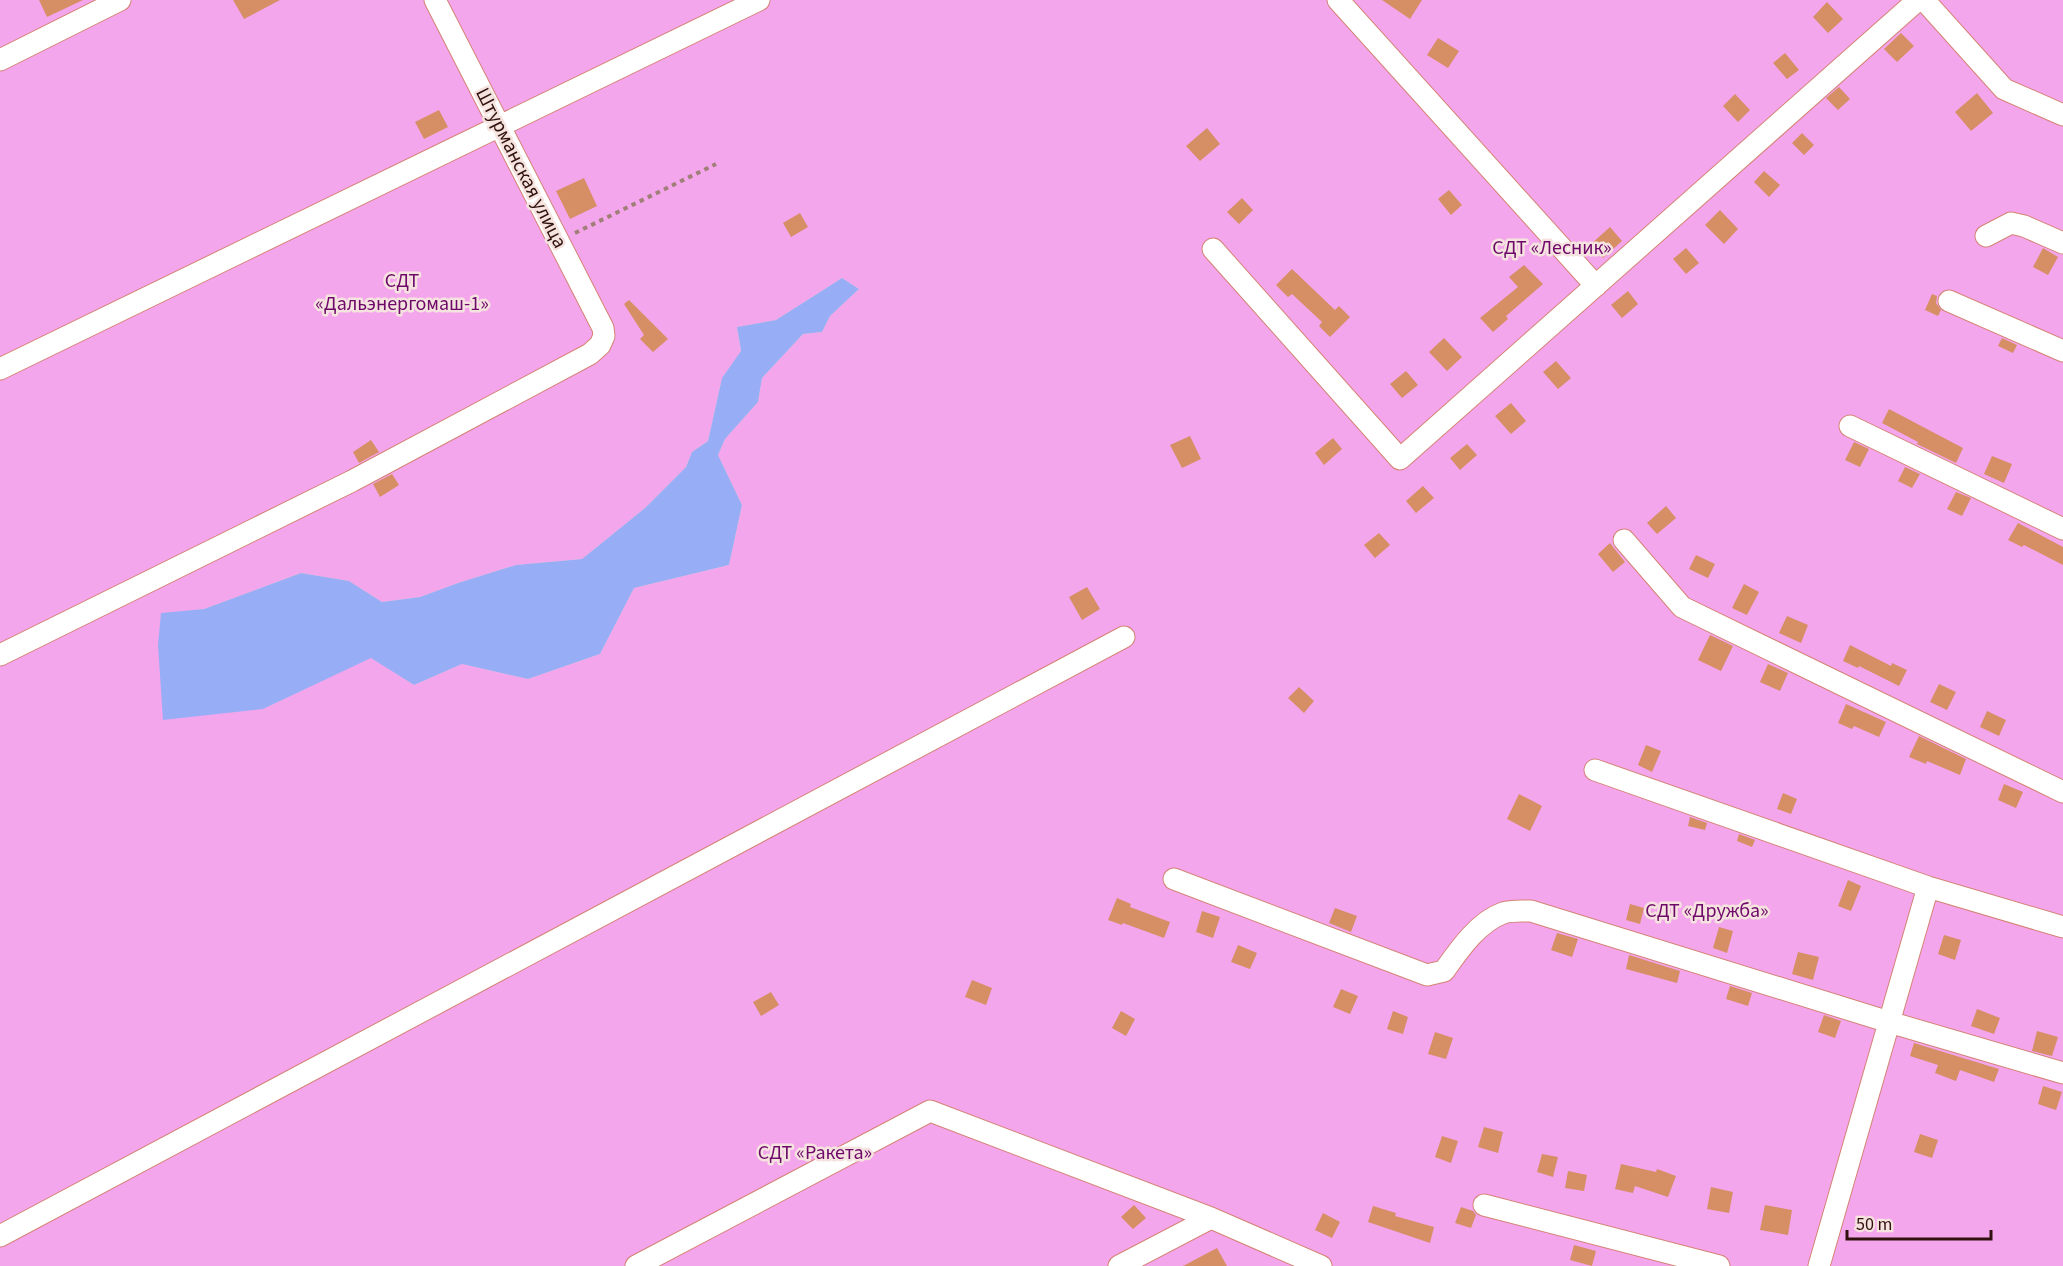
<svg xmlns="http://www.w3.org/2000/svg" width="2063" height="1266" font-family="'Source Sans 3',sans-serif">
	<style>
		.green { fill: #f4a6ec; fill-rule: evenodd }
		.water { fill: #97aef6 }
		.building { fill: #d68e65 }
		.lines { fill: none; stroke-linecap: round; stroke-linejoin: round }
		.minor-casing { stroke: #d58375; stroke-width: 23 }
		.path { stroke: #a17f79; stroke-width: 4; stroke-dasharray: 4.5 4.5; stroke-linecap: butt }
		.minor { stroke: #fff; stroke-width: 21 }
		.labels { text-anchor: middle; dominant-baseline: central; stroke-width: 5; stroke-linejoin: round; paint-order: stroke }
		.street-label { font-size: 20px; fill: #30110d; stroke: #f5e3df }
		.park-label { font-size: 20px; fill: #6e096a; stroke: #f5e3df }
	</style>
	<rect width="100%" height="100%" fill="#f5d1ca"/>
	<!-- green -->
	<path class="green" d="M0,0H2063V1266H0ZM842,278L859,289L830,316L822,332L803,334L762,378L758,402L725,439L718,455L742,505L729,565L634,588L600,654L528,679L462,664L414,685L371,657L263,709L161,614L204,609L301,573L349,581L382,602L420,597L458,583L516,565L582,559L645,508L686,467L692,452L708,441L722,378L741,352L737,327L776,320Z"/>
	<!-- water -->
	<path class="water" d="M842,278L859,289L830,316L822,332L803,334L762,378L758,402L725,439L718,455L742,505L729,565L634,588L600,654L528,679L462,664L414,685L371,658L263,709L163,720L158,645L161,613L204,609L301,573L349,581L382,602L420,597L458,583L516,565L582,559L645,508L686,467L692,452L708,441L722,378L741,351L737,327L776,320Z"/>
	<!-- building -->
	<path class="building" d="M39,0H83L47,17Z
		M233,0H280L244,19Z
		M1382,0H1422L1410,19Z
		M1827,2L1843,19L1828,33L1813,17Z
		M1901,33L1914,46L1897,62L1884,49Z
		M1438,38L1459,51L1448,68L1427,55Z
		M1785,53L1799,70L1787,79L1773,63Z
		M1839,87L1850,99L1838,110L1826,98Z
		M1977,93L1993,113L1971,131L1955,112Z
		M1735,94L1750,110L1738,122L1723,106Z
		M439,110L448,127L424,139L415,122Z
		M1207,128L1220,144L1200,161L1186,146Z
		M1802,133L1814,145L1804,155L1792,143Z
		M1764,171L1780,185L1769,197L1754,182Z
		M584,178L597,206L570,219L556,191Z
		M1449,190L1462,205L1451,215L1438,199Z
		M1242,198L1253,210L1239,224L1227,212Z
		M1720,210L1738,229L1724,244L1705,225Z
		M800,213L808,227L791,237L783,223Z
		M1610,227L1622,241L1603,258L1591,244Z
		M1686,248L1699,263L1686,274L1673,259Z
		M2043,248L2058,257L2048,275L2033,267Z
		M1524,265L1543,284L1506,316L1508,319L1493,332L1480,318L1518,287L1509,277Z
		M1292,269L1335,310L1339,306L1350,317L1330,337L1319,326L1322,322L1292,294L1288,297L1276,285Z
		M1628,291L1638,304L1622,318L1611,305Z
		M1932,294L1937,296L1936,303L1941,310L1938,316L1925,310Z
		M629,300L668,339L653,352L640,339L644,335L624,304Z
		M1444,338L1462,357L1447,371L1429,352Z
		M2002,338L2017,345L2013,353L1998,346Z
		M1556,361L1571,378L1558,389L1543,372Z
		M1406,371L1418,385L1402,398L1390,384Z
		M1511,403L1526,421L1511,434L1495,416Z
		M1889,409L1963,448L1956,463L1917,444L1918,442L1882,423Z
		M1190,436L1201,459L1182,468L1170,445Z
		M1333,438L1342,449L1324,465L1315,453Z
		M371,440L379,452L359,463L353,452Z
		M1854,442L1869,449L1860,467L1845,460Z
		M1467,444L1477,455L1460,470L1450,458Z
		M1992,456L2012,464L2004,483L1984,474Z
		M1905,467L1920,474L1912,488L1898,481Z
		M392,474L399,485L380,497L373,484Z
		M1423,486L1434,498L1416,513L1406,501Z
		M1956,492L1971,498L1962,516L1947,509Z
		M1666,506L1676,518L1657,534L1647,523Z
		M2018,523L2063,547V565L2024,545L2022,547L2008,540Z
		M1379,533L1390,545L1375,558L1364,545Z
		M1610,543L1625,562L1613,572L1598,554Z
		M1696,555L1715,564L1708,578L1689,569Z
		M1744,584L1759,592L1747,615L1732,608Z
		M1087,587L1100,609L1082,620L1069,597Z
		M1787,616L1808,625L1801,643L1779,633Z
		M1710,635L1733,646L1721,671L1698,660Z
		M1850,645L1891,666L1892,663L1907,670L1899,686L1859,666L1858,668L1843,661Z
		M1768,664L1788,673L1780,691L1760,682Z
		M1939,684L1956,692L1947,710L1930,702Z
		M1299,687L1314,701L1304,713L1288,698Z
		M1846,704L1886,722L1879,737L1854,726L1852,729L1838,723Z
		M1987,711L2006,720L1999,736L1980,727Z
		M1919,736L1966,759L1960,775L1927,761L1926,764L1909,757Z
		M1646,745L1661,751L1652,772L1638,765Z
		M2004,784L2023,792L2016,808L1998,800Z
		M1783,793L1797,799L1791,814L1777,809Z
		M1519,794L1542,806L1530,831L1507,819Z
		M1690,817L1707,823L1705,830L1688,826Z
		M1739,834L1755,840L1752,847L1737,841Z
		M1848,880L1861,886L1851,911L1838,906Z
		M1117,898L1131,904L1130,907L1170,922L1164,938L1123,923L1122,925L1108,920Z
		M1630,904L1644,908L1640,924L1626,920Z
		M1335,908L1357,916L1351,932L1329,923Z
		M1202,911L1220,917L1213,938L1196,932Z
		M1719,927L1733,931L1727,953L1713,948Z
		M1557,933L1578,939L1572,957L1551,950Z
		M1944,935L1961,940L1955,960L1938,954Z
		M1238,945L1257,953L1250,969L1231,962Z
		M1798,952L1819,957L1813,980L1792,974Z
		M1629,955L1680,971L1677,983L1626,969Z
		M972,980L992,988L986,1005L965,997Z
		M1730,986L1752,993L1748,1006L1726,999Z
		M1341,989L1358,996L1350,1014L1333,1007Z
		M771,992L779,1005L761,1016L753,1002Z
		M1977,1009L2000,1018L1994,1034L1971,1026Z
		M1121,1011L1135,1019L1126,1036L1112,1028Z
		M1393,1011L1408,1017L1403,1034L1387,1029Z
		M1824,1015L1841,1021L1835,1038L1818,1032Z
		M2037,1031L2058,1037L2052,1056L2032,1051Z
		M1435,1032L1453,1038L1446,1059L1428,1054Z
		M1914,1043L1999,1069L1994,1082L1960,1070L1956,1081L1935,1073L1938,1065L1910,1056Z
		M2043,1086L2062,1092L2056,1110L2038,1104Z
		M1484,1127L1503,1132L1498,1153L1478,1147Z
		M1920,1134L1938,1140L1932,1158L1914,1152Z
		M1442,1136L1458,1141L1451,1163L1435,1157Z
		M1542,1154L1558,1157L1553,1177L1537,1172Z
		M1621,1164L1656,1172L1657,1169L1676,1176L1668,1197L1635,1186L1633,1193L1615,1189Z
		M1568,1171L1587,1175L1584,1191L1565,1188Z
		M1711,1187L1733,1192L1729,1213L1707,1209Z
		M1134,1205L1146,1218L1133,1229L1121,1217Z
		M1765,1205L1792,1210L1788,1235L1760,1230Z
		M1373,1206L1396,1213L1395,1216L1434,1227L1430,1243L1368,1222Z
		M1461,1207L1473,1211L1476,1215L1471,1228L1455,1223Z
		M1323,1213L1340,1222L1332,1238L1315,1230Z
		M1574,1245L1596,1251L1592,1266L1570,1260Z
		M1217,1248L1227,1266H1183Z"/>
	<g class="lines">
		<defs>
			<path id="minor" d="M1338,0L1596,286
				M1924,0L2004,89L2063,115
				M0,60L120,0
				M1986,236L2011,223L2024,226L2063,243
				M1213,249L1400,459L1918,0
				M1949,301L2063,351
				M0,369L759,0
				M1850,426L2063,529
				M1624,540L1682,607L2063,792
				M0,655L352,481L590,354L600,345L604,336L603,328L435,0
				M1595,770L1928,887L2063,927
				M1174,879L1427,975L1444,971C1459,950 1478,922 1503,913C1511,910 1523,911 1531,911L1889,1022L2063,1073
				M1484,1205L1719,1266
				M0,1236L1124,637
				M636,1266L930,1111L1211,1218L1321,1266
				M1119,1266L1211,1218
				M1819,1266L1928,887"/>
		</defs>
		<!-- minor casing -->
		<use href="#minor" class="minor-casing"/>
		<!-- path -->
		<path class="path" d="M575,233L716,164"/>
		<!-- minor -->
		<use href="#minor" class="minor"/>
	</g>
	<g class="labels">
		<!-- street labels -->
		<g class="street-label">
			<text transform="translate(521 168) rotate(63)">Штурманская улица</text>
		</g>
		<!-- park labels -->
		<g class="park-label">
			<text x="1552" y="248">СДТ «Лесник»</text>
			<text x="402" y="281">СДТ<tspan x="402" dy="23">«Дальэнергомаш-1»</tspan></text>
			<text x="1707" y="911">СДТ «Дружба»</text>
			<text x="815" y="1153">СДТ «Ракета»</text>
		</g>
	</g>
	<!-- scale -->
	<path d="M1847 1230v9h144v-9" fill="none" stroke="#30110d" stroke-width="3"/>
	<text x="1856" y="1230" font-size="18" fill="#30110d" stroke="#f5e3df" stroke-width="4.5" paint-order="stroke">50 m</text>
</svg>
